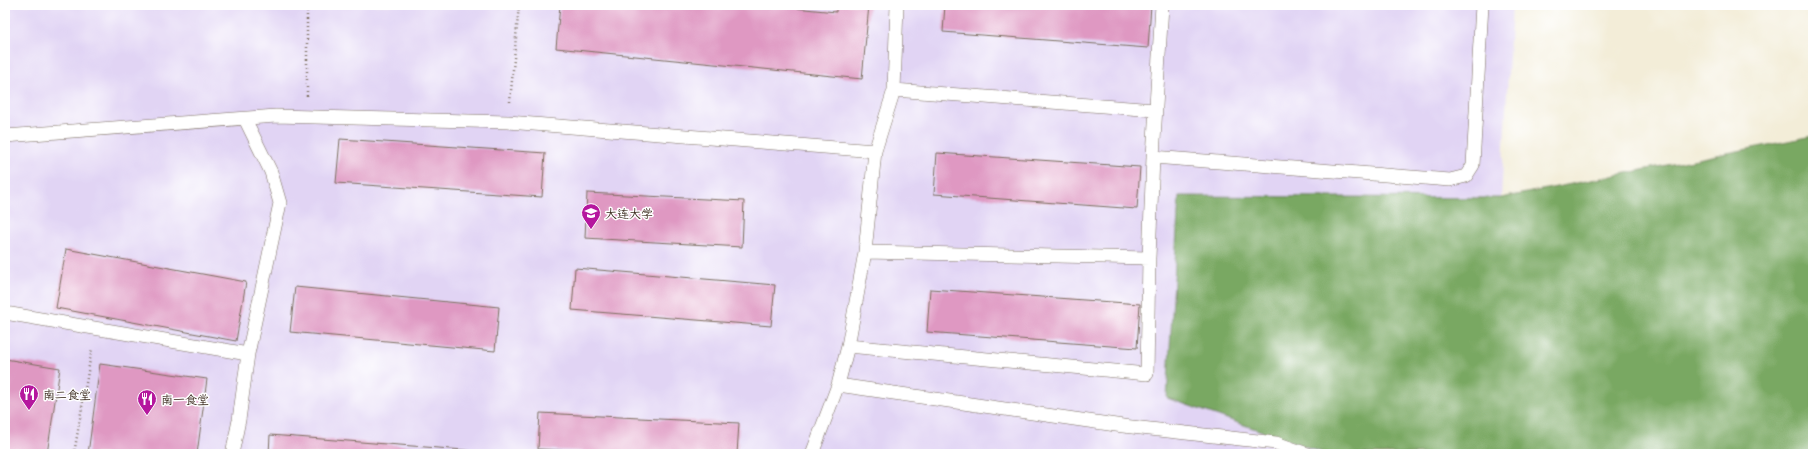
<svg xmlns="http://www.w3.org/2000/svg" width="1818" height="459" font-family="Mali,'LXGW WenKai TC',sans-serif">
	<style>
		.built { fill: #e1d4f4 }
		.forest { fill: #79a862; stroke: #5a6940 }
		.building { fill: #df98c2 }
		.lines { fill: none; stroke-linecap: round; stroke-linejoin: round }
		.lane-casing { stroke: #7b6e5f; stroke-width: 14 }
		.path { stroke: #7b6e5f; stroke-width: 2.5; stroke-dasharray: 1 3; stroke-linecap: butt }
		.lane { stroke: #fff; stroke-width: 13 }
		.labels { text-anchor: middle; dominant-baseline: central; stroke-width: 3; stroke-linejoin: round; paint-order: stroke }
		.poi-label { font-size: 12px; fill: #3b2a1e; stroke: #fff; text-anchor: start }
	</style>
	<rect width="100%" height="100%" fill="#fff"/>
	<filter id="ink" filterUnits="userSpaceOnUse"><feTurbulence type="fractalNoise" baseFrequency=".025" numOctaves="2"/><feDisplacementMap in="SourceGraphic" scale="8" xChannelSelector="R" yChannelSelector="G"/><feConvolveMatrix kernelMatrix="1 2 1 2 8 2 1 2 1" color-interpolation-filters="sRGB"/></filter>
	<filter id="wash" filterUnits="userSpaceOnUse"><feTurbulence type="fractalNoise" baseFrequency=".012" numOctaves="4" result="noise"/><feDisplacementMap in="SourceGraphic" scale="16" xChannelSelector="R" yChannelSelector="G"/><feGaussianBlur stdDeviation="0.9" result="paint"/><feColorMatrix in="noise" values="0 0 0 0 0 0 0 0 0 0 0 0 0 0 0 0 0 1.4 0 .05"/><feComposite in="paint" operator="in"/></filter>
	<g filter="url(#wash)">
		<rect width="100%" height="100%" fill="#f3edd8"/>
		<!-- built -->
		<path class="built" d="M5,5H1512L1501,198L1179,196L1167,397L1327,454H5Z"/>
		<!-- forest -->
		<path class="forest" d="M1813,136V454H1327L1167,398L1179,196L1501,198Z"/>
		<g id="blocks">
			<!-- building -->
			<path class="building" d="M560,5H763L836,12V5H869L862,79L556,48Z
				M945,5H1151L1148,48L943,32Z
				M340,139L545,153L542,197L336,183Z
				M937,153L1140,167L1137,209L934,194Z
				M587,193L744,201L742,247L585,238Z
				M66,249L246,282L236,341L56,308Z
				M575,268L775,285L771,326L572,310Z
				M295,287L499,307L495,351L290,332Z
				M930,289L1140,304L1137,348L927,332Z
				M5,359L60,368L47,454H5Z
				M100,364L207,379L197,454H88Z
				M540,413L739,423L737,454H629L538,449Z
				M270,435L477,451V454H269Z"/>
		</g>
	</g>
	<g filter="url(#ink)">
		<use href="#blocks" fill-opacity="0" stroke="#7b6e5f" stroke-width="1"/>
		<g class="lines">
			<defs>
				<path id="lane" d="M1162,5L1153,157L1450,180L1466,176L1473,165L1482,5
					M894,90L1155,110
					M5,136L276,116L508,122L875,151
					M1149,258L1153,157
					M5,313L248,354
					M848,346L1147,374L1149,258L865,252
					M838,385L1123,426L1276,443L1307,454
					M232,454L239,420L248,354L280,203L271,172L245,119
					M812,454L838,385L848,346L865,252L875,151L894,90L897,5"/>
			</defs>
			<!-- lane casing -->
			<use href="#lane" class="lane-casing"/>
			<!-- path -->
			<path class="path" d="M307,96V5
				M510,102L519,5
				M74,454L92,348"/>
			<!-- lane -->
			<use href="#lane" class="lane"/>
		</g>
	</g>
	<!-- icons -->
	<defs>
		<symbol id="university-pin" viewBox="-11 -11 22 30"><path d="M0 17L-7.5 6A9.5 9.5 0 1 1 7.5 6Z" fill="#b5179e" stroke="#fff"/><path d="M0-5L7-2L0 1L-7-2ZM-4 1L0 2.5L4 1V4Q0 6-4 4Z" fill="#fff"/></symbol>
		<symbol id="restaurant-pin" viewBox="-11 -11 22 30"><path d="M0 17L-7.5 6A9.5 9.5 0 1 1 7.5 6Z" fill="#b5179e" stroke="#fff"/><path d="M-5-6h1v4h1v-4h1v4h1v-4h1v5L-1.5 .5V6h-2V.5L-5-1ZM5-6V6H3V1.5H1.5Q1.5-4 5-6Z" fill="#fff"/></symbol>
	</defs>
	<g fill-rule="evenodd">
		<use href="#university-pin" x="580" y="202" width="22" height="30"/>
		<use href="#restaurant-pin" x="18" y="383" width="22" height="30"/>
		<use href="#restaurant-pin" x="136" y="388" width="22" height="30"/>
	</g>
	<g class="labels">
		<!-- poi labels -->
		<g class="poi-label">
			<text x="605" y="213">大连大学</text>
			<text x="43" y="394">南二食堂</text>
			<text x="161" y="399">南一食堂</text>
		</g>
	</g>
	<!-- margin -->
	<rect width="1818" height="459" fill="none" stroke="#fff" stroke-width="20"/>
</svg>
